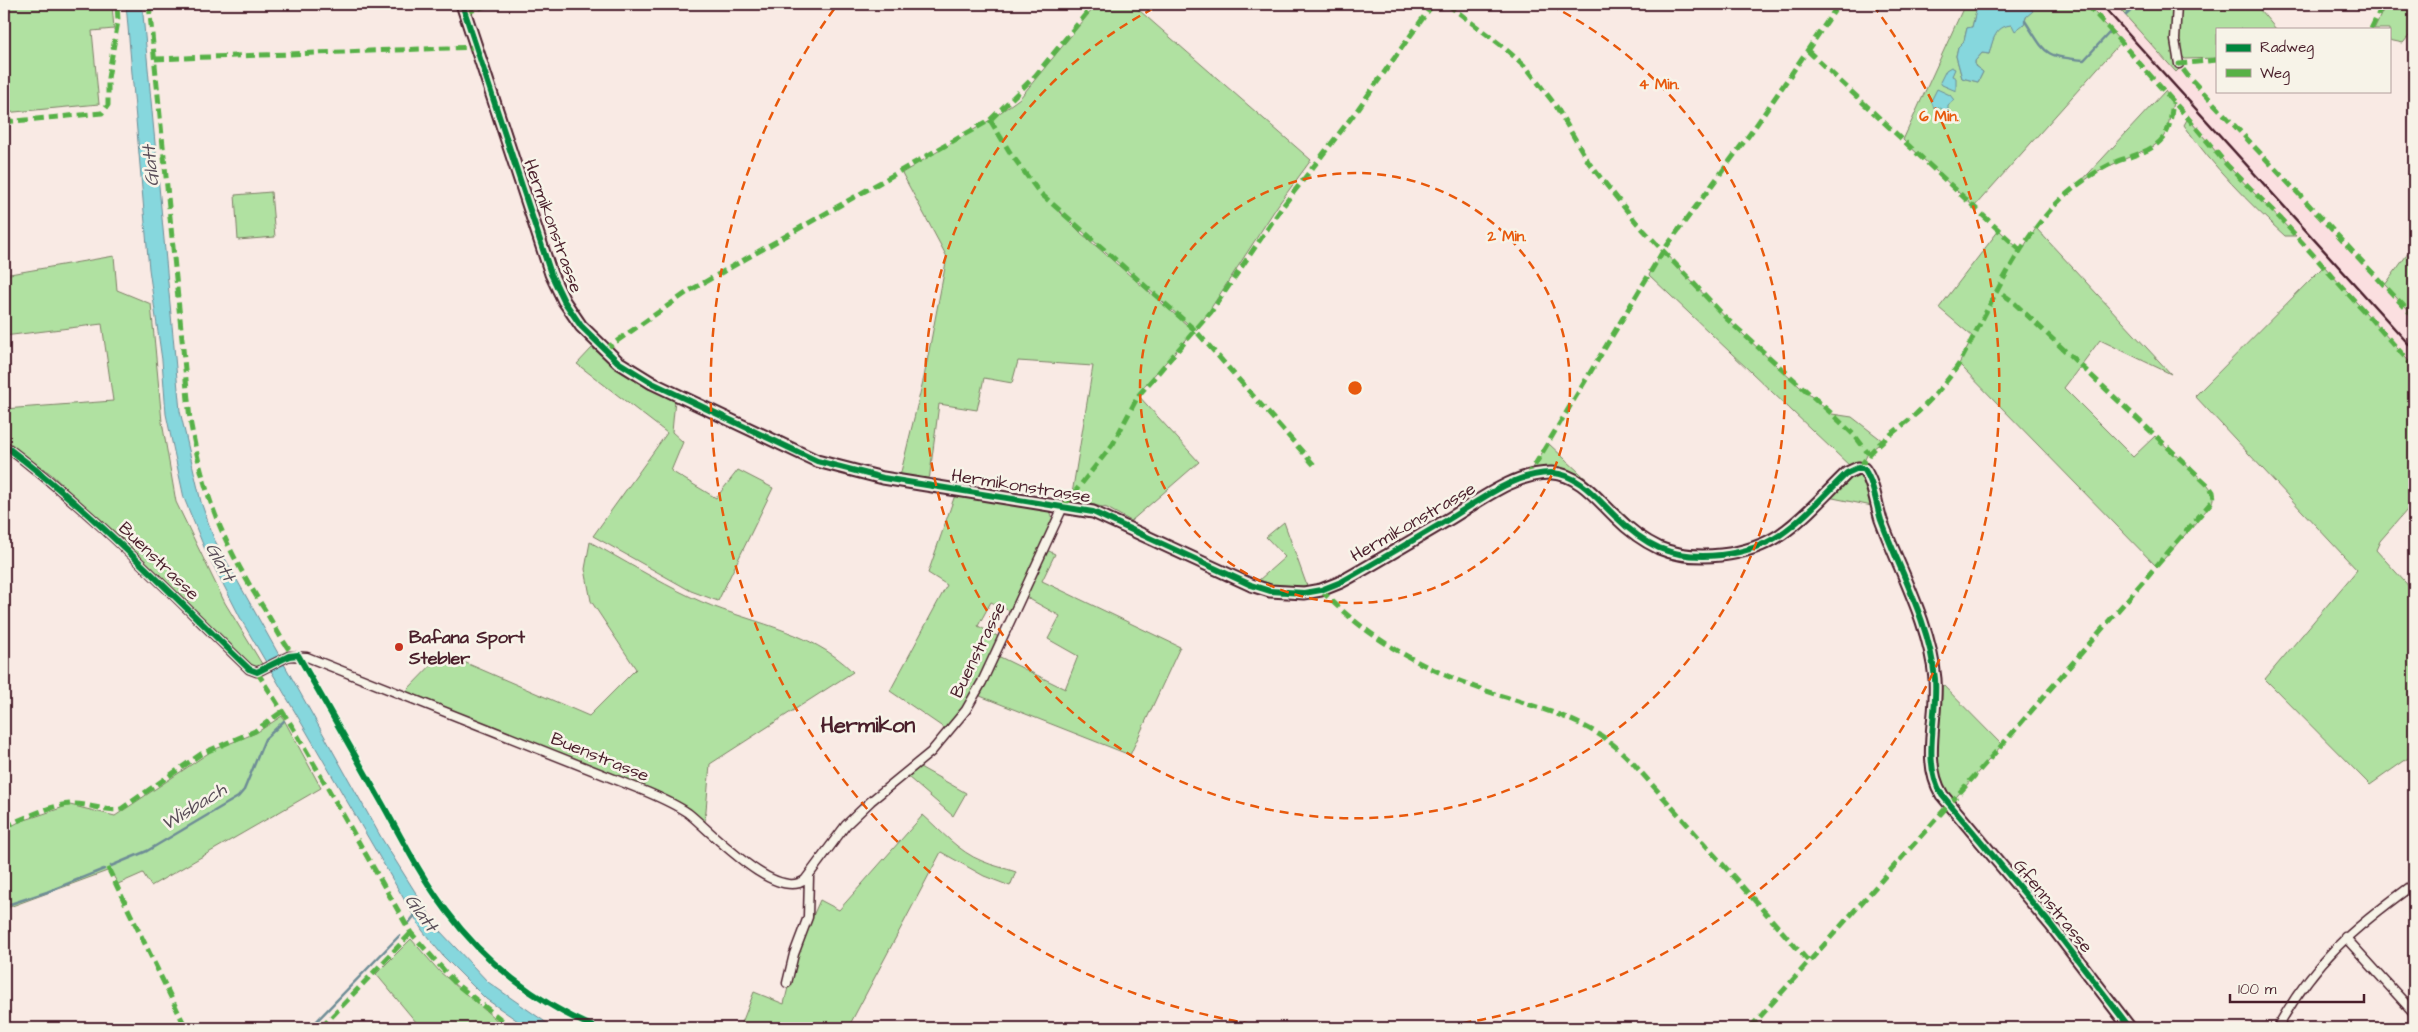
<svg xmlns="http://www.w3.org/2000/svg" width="2418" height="1032" font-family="'Architects Daughter',sans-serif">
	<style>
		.built { fill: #fbdfe0 }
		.green { fill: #b0e1a1; stroke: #7d8066 }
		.water { fill: #86d7dd; stroke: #6e8d96 }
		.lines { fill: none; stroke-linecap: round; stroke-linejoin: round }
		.stream { stroke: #6e8d96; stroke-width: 2.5 }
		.street-casing { stroke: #4a1f2b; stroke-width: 11 }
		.secondary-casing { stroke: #4a1f2b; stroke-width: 15 }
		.street { stroke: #f7f3e8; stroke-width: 8 }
		.secondary { stroke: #f7f3e8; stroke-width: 11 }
		.rail { stroke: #4a1f2b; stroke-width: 2.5 }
		.quiet { stroke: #57b146; stroke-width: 5; stroke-dasharray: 10 5; stroke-linecap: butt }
		.cycleway-casing { stroke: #f7f3e8; stroke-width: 9 }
		.cycleway { stroke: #00873e; stroke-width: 6 }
		.ring { fill: none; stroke: #e8590c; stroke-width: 2.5; stroke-dasharray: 9 6 }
		.poi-dot { fill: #c8321e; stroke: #f7f3e8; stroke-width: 2 }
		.labels { text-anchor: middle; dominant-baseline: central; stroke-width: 5; stroke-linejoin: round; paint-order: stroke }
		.street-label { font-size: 18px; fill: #4a1f2b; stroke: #f7f3e8 }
		.poi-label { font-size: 18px; font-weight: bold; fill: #4a1f2b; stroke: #f7f3e8; text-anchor: start }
		.water-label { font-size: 19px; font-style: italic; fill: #594d58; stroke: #f7f3e8 }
		.district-label { font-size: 22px; font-weight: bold; fill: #4a1f2b; stroke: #f7f3e8 }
		.centre { fill: #e8590c; stroke: #f7f3e8; stroke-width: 2.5 }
		.ring-label { font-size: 15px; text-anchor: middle; font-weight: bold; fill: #e8590c; stroke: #f7f3e8; stroke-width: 5; stroke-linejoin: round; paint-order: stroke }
	</style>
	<rect width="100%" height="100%" fill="#f9eae4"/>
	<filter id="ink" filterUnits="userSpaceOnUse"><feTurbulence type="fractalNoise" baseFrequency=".02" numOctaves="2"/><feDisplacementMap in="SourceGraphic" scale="10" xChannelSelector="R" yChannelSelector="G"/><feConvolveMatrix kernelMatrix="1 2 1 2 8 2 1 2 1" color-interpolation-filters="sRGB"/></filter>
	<g filter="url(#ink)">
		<!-- built -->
		<path class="built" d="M2087,4H2116L2208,97L2414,317V367L2280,218L2227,165L2188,118Z"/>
		<!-- green -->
		<path class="green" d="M4,4H112L114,29L92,31L99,104L4,113Z
			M1097,4H1132L1311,160L1278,205L1196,331L1057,209L1081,233L1194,331L1137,394L1199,462L1131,521L1107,508L1071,500L1093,366L1018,361L1012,383L984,378L977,410L939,404L929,481L900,476L924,377L947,257L902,173L990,120L1020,98Z
			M1965,4H1985V6L1976,11L1972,27L1967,28L1964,41L1958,47L1956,56L1962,78L1978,82L1983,72L1975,66V61L1982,53L1989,54C1992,43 1994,27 2008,25C2015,24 2018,27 2024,24L2030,5L2028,4H2087L2121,42L1974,207L1903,140Z
			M2115,4H2174L2173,54L2180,68L2176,72Z
			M2181,4H2255L2276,29H2217V58L2185,59L2179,54Z
			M2386,4H2414V30L2403,43L2389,40V29H2374Z
			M2165,91L2173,102L2167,131L2162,139L2154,146L2098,171L2077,186Z
			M2188,118L2227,165L2296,236H2285C2248,202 2213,167 2184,125Z
			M271,192L275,237L238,240L235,195Z
			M2036,228L2171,374L2100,340L2064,388L2133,457L2155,436L2208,485C2214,493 2215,498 2210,506L2157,567L1959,364L1973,337L1939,308L1999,230L2021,251Z
			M2414,245V317L2385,285Z
			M1663,251L1728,320L1792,380L1832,414L1852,417L1883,441L1868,453L1861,468L1877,507L1823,496L1853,469L1649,275Z
			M114,256L117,290L151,304L162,422L176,502L225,603L262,664L255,669L51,474L4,441V409L113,401L102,324L4,336V275Z
			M2324,266L2414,367V502L2380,541L2376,550L2414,592V754L2370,785L2265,679L2357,570L2195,396Z
			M592,348L624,372L675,400L672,432L683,442L671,471L716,498L738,470L773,488L718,601L691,591L593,536L667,433L577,364Z
			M1548,443L1661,549L1571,478H1527Z
			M955,495L1050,510L1053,519L1010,611L991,602L978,626L999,637L966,704L947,730L890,691L947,585L928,573Z
			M1284,522L1307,586L1274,585L1259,580L1285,557L1266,537Z
			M590,542C623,560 657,581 691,597C745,623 810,628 853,672L710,764L705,822L675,800L405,692L443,653L589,716L636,669L591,601L585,569Z
			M1047,550L1055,554L1042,581L1180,647L1130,755L980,696L998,656L1065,689L1078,656L1048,639L1060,616L1024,596Z
			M1935,677L2002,745L1950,804L1936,784Z
			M282,716L321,788L151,886L143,873L118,884L110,870L4,909V830L19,822L70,805L115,816L213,750L256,733Z
			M920,767L966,793L953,816L908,777Z
			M923,815C941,831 959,852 982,861C993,866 1005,868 1016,872L1010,886L984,876L941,852L848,1028H740L754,992L784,1004L796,954L820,900L839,910Z
			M411,939L440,972L506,1028H421L376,974Z"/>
		<!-- water -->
		<path class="water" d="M126,4H142L180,411L201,502L214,539L382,839L439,930L488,982L554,1028H528L486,999L443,956L422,930L242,621L204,547L184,498L166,414L162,360L149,269Z
			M1985,4H2028L2033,11L2026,17L2024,24L2015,31L2012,25C1995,26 1993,40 1989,54L1982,53L1975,61V66L1983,72L1978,82L1962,78L1956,56L1958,47L1964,41L1967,28L1972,27L1976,11Z
			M1951,67L1955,69L1952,76L1956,78V91L1942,85L1940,82L1946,70Z
			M1937,89L1950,95L1954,100L1948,105V114L1939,107L1934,108L1931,101Z"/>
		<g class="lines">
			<!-- stream -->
			<path class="stream" d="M2126,15L2138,4
				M2025,21C2047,55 2043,56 2084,60L2109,33
				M111,866L147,851L238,797L244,790L265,739L284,721
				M4,906L47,892L104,869
				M408,924L415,915
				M310,1028L399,936"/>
			<defs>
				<path id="street" d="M2177,4L2175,40L2179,64
					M4,445C92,511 169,592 249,669L257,672L289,656L307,657L647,792C661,798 675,804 688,813C710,830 775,902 805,880L846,825L871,801L931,752L966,710L982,682L1063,507
					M2345,937L2414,1013
					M787,983L794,954L808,917L809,876
					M2277,1028C2316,959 2351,930 2414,884"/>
				<path id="secondary" d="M462,4L551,274L564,301L581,326L618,362L652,383L817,461L883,478L1093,512L1251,585L1270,591L1304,593L1321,590L1341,582C1377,562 1413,540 1449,519C1479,501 1516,472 1552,473C1579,474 1598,500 1616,517C1629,530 1642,540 1659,548C1695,563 1748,556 1780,535C1805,518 1825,494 1847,473L1858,468L1864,469C1874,483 1876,504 1881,520C1900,571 1930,624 1935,679C1938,718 1921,761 1942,795L2051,925L2130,1028"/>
			</defs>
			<!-- street casing -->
			<use href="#street" class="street-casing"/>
			<!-- secondary casing -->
			<use href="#secondary" class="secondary-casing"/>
			<!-- street -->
			<use href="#street" class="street"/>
			<!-- secondary -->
			<use href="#secondary" class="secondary"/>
			<!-- rail -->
			<path class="rail" d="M2101,4L2414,350"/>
			<!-- quiet -->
			<path class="quiet" d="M149,4L190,420C204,497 223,544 265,610C274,625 282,641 293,655
				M1447,4L1501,45L1526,67L1556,106L1589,163L1636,222L1728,320L1832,414L1855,436L1868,453
				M2087,4L2188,118L2227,165L2280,218L2414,367
				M465,13L491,4
				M2371,29L2383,4
				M1807,50L2021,251
				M155,59L476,47
				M2217,60L2179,64L2188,76L2414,317
				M990,120L1011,154L1039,192L1196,331L1314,465
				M4,122L102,113L108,105V78L118,21L117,4
				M604,350L689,291L990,120L1035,76L1094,4
				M1860,468C1873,444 1896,432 1916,414C1932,399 1946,383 1959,364C1988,311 2016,243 2060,200C2075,186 2094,172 2113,163C2129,156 2151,153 2163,138C2171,128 2171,114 2173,102
				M1527,478L1663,251L1755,127L1839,4
				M1063,507L1113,444L1138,396L1211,312L1283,206L1358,109L1433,4
				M1321,590C1365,636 1416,665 1475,687C1517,702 1561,711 1600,735C1611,742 1622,752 1632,762L1809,962
				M257,672L295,731L411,933L456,984L512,1028
				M4,827C22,819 55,803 74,804C91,804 105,812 121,809L201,754L255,731L283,711
				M108,868L186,1028
				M321,1028L411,933
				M1750,1028L2002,745L2214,499L2213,492L2208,485L2011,300L1998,291"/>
			<defs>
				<path id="cycleway" d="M462,4L551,274L564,301L581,326L618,362L652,383L817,461L883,478L1093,512L1251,585L1270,591L1304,593L1321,590L1341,582C1377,562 1413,540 1449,519C1479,501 1516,472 1552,473C1579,474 1598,500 1616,517C1629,530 1642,540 1659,548C1695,563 1748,556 1780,535C1805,518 1825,494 1847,473L1858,468L1864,469C1874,483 1876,504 1881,520C1900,571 1930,624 1935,679C1938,718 1921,761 1942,795L2051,925L2130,1028
					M4,445C92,511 169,592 249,669L257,672L289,656L298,655C326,704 354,754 382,803C402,839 421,877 446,910C484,962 537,1003 596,1028"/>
			</defs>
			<!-- cycleway casing -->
			<use href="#cycleway" class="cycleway-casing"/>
			<!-- cycleway -->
			<use href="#cycleway" class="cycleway"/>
		</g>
	</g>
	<!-- distance rings -->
	<g class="ring">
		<circle cx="1355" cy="388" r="215"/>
		<path d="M1550 5A430 430 0 1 1 1160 5"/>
		<path d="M1282 1028A644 644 0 0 1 837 5M1873 5A644 644 0 0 1 1428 1028"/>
	</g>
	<!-- markers -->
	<circle class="poi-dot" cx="399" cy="647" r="5"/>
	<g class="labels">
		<!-- street labels -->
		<g class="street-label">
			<text transform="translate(553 226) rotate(70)">Hermikonstrasse</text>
			<text transform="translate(1021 486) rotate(9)">Hermikonstrasse</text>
			<text transform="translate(1413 522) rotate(-30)">Hermikonstrasse</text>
			<text transform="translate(159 561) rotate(44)">Buenstrasse</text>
			<text transform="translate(978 650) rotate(-64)">Buenstrasse</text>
			<text transform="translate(600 757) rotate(22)">Buenstrasse</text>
			<text transform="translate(2053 906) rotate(51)">Gfennstrasse</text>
		</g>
		<!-- poi labels -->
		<g class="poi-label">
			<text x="409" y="637">Bafana Sport<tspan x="409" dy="21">Stebler</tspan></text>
		</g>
		<!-- water labels -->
		<g class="water-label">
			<text transform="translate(151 166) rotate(-95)">Glatt</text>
			<text transform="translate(220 562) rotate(61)">Glatt</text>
			<text transform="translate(194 807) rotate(-32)">Wisbach</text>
			<text transform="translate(421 913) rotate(54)">Glatt</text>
		</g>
		<!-- district labels -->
		<g class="district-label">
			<text x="868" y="725">Hermikon</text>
		</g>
	</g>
	<circle cx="1355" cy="388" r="8" class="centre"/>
	<g class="ring-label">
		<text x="1659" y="89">4 Min.</text>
		<text x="1939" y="121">6 Min.</text>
		<text x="1507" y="241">2 Min.</text>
	</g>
	<!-- margin -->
	<rect width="2418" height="1032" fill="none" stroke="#f7f3e8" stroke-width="20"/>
	<rect x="10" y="10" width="2398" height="1012" fill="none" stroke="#4a1f2b" stroke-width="2" filter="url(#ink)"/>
	<!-- legend -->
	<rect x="2216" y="28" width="175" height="65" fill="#f7f3e8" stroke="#b29e9c"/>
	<rect x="2226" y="44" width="25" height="8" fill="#00873e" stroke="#b29e9c"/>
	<text x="2260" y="52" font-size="15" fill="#4a1f2b">Radweg</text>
	<rect x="2226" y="69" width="25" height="8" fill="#57b146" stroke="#b29e9c"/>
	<text x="2260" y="78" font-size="15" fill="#4a1f2b">Weg</text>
	<!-- scale -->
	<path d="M2230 994v8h134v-8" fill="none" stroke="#4a1f2b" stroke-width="2.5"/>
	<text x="2238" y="994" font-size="15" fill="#4a1f2b" stroke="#f7f3e8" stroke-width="4" paint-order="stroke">100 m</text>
</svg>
